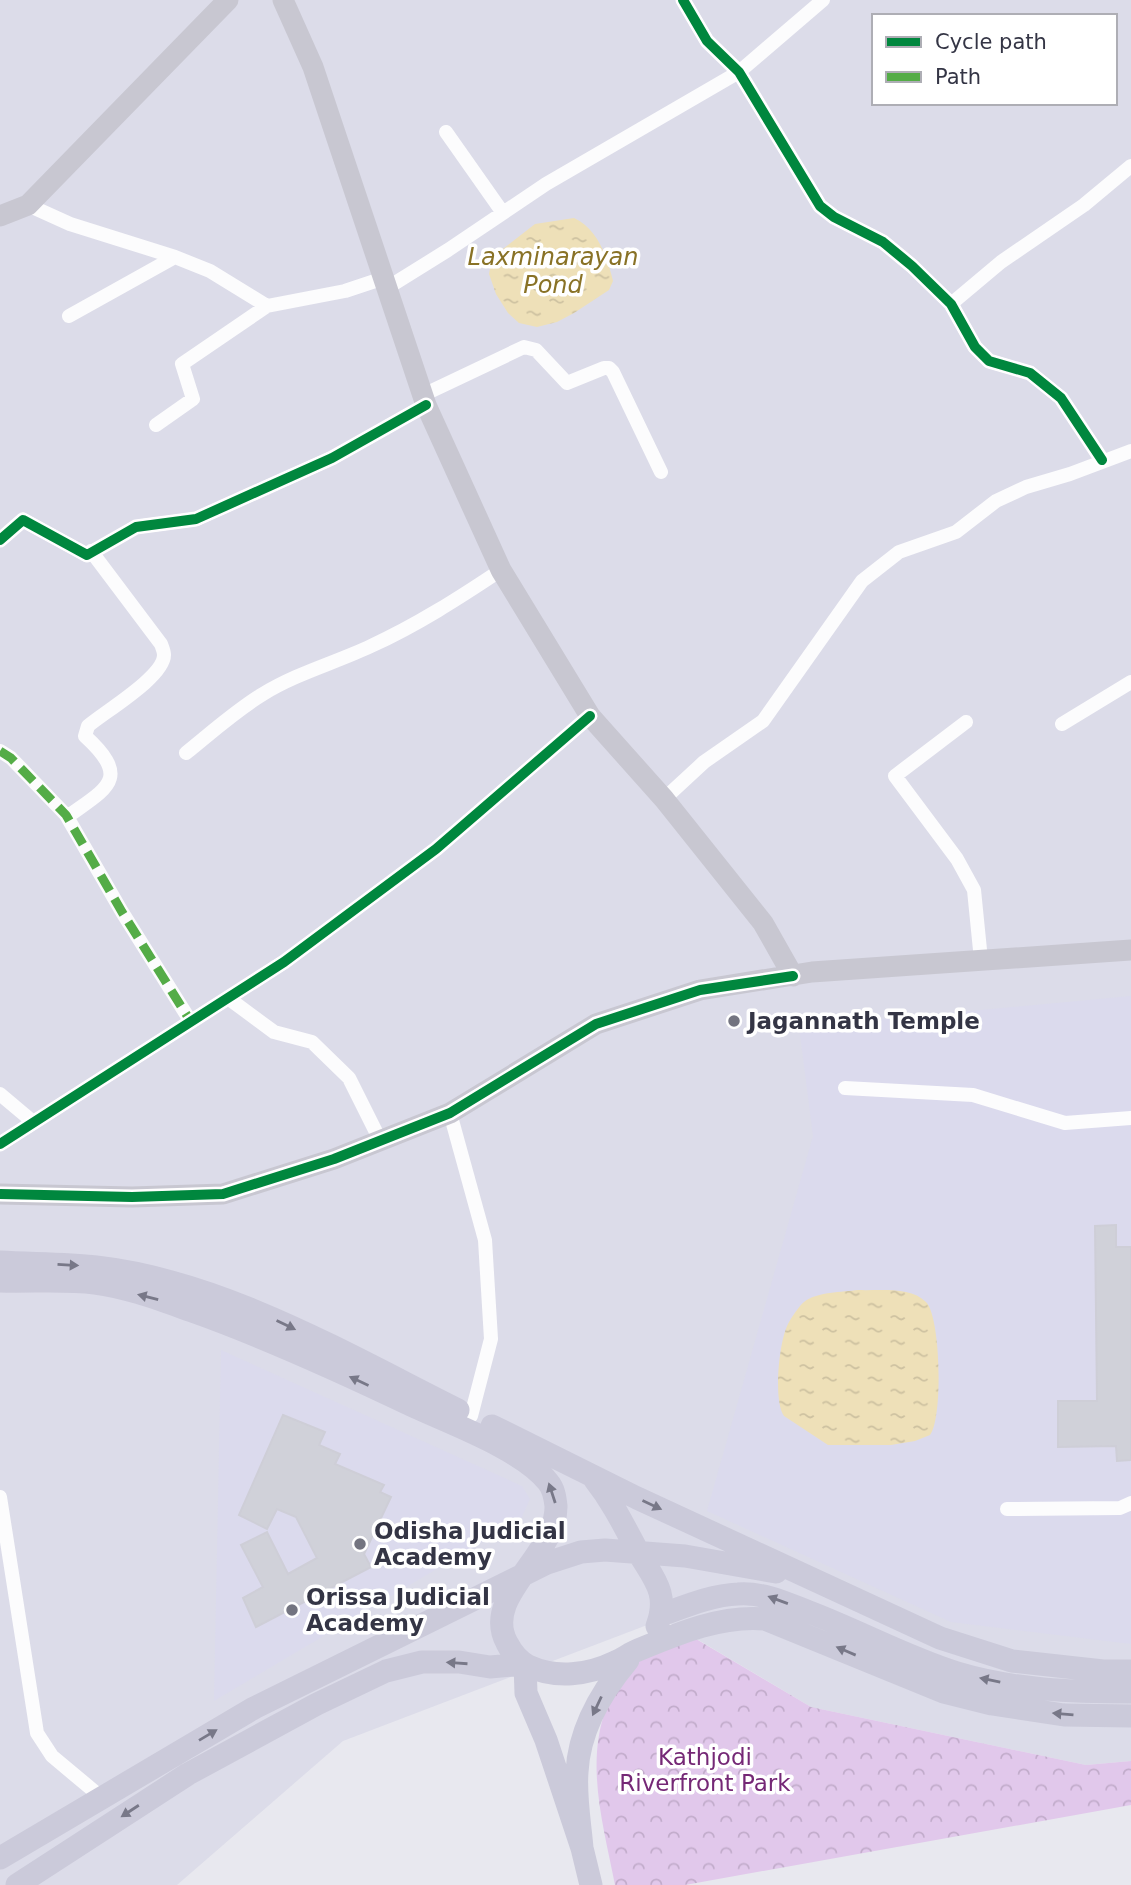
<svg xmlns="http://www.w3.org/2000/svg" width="1131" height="1885" font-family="'DejaVu Sans',sans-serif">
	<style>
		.residential { fill: #dcdce9; fill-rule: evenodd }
		.education { fill: #dbdaed }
		.park { fill: url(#park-crowns) }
		.water { fill: url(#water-ripples) }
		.building { fill: #d0d1d9; stroke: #ceced7; stroke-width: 2 }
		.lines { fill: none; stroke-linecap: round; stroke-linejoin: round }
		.street { stroke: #fcfcfd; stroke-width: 14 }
		.secondary { stroke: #c8c7d1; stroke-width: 21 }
		.primary { stroke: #cbcada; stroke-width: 23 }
		.quiet { stroke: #54ac47; stroke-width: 9; stroke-dasharray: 18 9; stroke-linecap: butt }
		.cycleway-casing { stroke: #fff; stroke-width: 15 }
		.cycleway { stroke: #00873e; stroke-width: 10 }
		.oneway { fill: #787888 }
		.poi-dot { fill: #737480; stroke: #fff; stroke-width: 2.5 }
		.labels { text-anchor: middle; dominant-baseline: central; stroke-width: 7; stroke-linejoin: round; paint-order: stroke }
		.poi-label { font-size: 23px; font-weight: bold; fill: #343545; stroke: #fff; text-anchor: start }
		.park-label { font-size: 23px; fill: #752876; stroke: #fff }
		.water-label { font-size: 24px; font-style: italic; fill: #897226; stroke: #fff }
	</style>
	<defs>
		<pattern id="park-crowns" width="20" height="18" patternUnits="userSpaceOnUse" patternTransform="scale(1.75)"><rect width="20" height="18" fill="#e1c8eb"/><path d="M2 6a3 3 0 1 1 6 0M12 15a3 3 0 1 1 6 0" fill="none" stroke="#c2accb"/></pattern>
		<pattern id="water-ripples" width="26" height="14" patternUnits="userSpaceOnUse" patternTransform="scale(1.75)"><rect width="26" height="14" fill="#eee0b8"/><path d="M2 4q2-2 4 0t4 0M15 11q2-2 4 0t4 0" fill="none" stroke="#cdc1a0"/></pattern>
	</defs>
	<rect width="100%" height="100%" fill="#e8e8ef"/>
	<!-- residential -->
	<path class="residential" d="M0,0H1131V1761L1086,1765L811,1707L663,1619L343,1741L177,1885H0ZM874,16H1115V103H874Z"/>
	<!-- education -->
	<path class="education" d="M1131,996V1644L951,1622L707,1511L813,1136L799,1027Z
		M221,1350L522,1486L530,1499L521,1519L214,1701Z"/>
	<!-- park -->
	<path class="park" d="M686,1633L811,1707L1086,1765L1131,1761V1805L685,1885H615C604,1828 585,1765 606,1709C614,1689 627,1670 637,1652Z"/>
	<!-- water -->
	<path class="water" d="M574,218C598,229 607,257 613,281L609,290L574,313L557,322L537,327L519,323L508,313L496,294L489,274L491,263L499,252L535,224Z
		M858,1290C879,1291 910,1286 926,1302C941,1317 943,1419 930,1435L915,1441L891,1445H828L784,1416C773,1401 779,1341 788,1324C791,1318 799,1306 804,1302C816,1292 843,1292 858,1290Z"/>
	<!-- building -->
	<path class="building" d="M1116,1225V1247H1131V1460L1117,1461L1116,1446L1058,1447V1401H1097L1095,1226Z
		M283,1415L325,1432L319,1445L340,1454L335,1464L384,1485L380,1492L391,1497L364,1554L371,1567L256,1627L243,1598L263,1587L241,1545L267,1532L288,1574L317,1558L296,1517L277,1509L267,1529L239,1515Z"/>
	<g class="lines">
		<!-- street -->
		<path class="street" d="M683,0L707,41L739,72L820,206L834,217L883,242L912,266L951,304L975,347L989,361L1030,373L1061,398L1102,460
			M446,132L503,213
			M28,205L70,224L175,257L210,271L267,306L345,291L384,278
			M387,288L448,250L546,184L739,72L823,0
			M951,304L1001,262L1084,205L1131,166
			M69,316L175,257
			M423,395L524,347L536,350L567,383L604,368H609L613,372L661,472
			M156,425L193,399L182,364L267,306
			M0,540L23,520L87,555L136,527L196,519L332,458L426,405
			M966,722L895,776L957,859L974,890L981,960
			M1062,724L1131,682
			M0,751L11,758L66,815L122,912L191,1022
			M186,753C211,733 235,711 263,694C297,673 335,663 371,646C417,625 459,598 501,570
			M664,799L704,762L763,721L862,581L899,552L956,532L996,501L1026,487L1070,474L1131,451
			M67,817C107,788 132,779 85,736L88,726C104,712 164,677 164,655C164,651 162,647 161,644L91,551
			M228,998L274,1032L312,1042L349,1078L380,1140
			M845,1088L973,1095L1065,1123L1131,1118
			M0,1094L32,1121
			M450,1113L485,1240L491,1339L471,1416
			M0,1144L284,962L436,849L590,716
			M0,1497L37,1733L52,1756L101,1797
			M1007,1509L1120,1508L1131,1503"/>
		<!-- secondary -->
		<path class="secondary" d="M283,0L313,67L426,405L501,570L590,716L664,799L763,923L793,976
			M0,216L28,205L228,0
			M0,1194L132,1197L223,1194L334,1159L450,1113L596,1024L700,990L812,972L1131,950"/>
		<!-- primary -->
		<path class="primary" d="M0,1262C32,1264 65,1263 96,1267C222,1281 346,1354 458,1410
			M0,1281C31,1282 64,1279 95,1283C127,1287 161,1300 192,1311C268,1338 342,1372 415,1407C452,1424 523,1450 548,1482C554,1489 555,1497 556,1506C557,1556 481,1596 507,1643C512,1653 519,1661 528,1666C556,1679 588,1675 615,1662C623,1659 630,1653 638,1650C679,1633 722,1615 765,1619L944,1692L992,1704L1064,1715L1131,1716
			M492,1426L637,1498L940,1638L1012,1661L1103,1671H1131
			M595,1480C613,1503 623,1524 637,1550C652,1577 670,1592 657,1626
			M661,1615C686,1606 712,1595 738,1594C763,1592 786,1603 809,1612C859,1631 906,1657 957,1673C1014,1690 1072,1692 1131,1692
			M525,1664L526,1693L546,1740L582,1848L591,1885
			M582,1848C580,1824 575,1797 577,1772C579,1730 602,1691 628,1660
			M0,1858L254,1708L547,1563L581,1552L605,1550L685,1556L776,1572
			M17,1885L188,1774L317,1704L386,1671L422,1662H459L490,1667L525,1664"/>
		<!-- quiet -->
		<path class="quiet" d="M0,751L11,758L66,815L122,912L191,1022"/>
		<defs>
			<path id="cycleway" d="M683,0L707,41L739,72L820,206L834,217L883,242L912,266L951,304L975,347L989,361L1030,373L1061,398L1102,460
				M0,540L23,520L87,555L136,527L196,519L332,458L426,405
				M0,1144L284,962L436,849L590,716
				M0,1194L132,1197L223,1194L334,1159L450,1113L596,1024L700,990L793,976"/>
		</defs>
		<!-- cycleway casing -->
		<use href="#cycleway" class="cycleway-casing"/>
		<!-- cycleway -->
		<use href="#cycleway" class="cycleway"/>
	</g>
	<!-- one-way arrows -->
	<defs><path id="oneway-solid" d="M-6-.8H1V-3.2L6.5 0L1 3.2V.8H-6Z" transform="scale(1.75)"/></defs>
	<g class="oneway">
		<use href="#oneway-solid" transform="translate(68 1265) rotate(3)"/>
		<use href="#oneway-solid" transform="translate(148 1297) rotate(-166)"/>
		<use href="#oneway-solid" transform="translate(286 1325) rotate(26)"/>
		<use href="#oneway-solid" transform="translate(359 1381) rotate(-155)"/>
		<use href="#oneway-solid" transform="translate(552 1493) rotate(-108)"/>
		<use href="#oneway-solid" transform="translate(652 1505) rotate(25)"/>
		<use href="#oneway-solid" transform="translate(778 1600) rotate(-160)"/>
		<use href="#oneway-solid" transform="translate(846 1651) rotate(-157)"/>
		<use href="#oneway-solid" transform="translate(457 1663) rotate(-176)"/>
		<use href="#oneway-solid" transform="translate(990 1680) rotate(-168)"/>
		<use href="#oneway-solid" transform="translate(597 1706) rotate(115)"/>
		<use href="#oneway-solid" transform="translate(1063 1714) rotate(-175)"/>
		<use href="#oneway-solid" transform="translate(208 1735) rotate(-31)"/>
		<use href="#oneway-solid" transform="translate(130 1811) rotate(147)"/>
	</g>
	<!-- markers -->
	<g class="poi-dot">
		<circle cx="734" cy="1021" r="7"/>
		<circle cx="360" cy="1544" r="7"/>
		<circle cx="292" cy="1610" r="7"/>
	</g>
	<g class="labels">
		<!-- poi labels -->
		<g class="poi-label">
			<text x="748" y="1021">Jagannath Temple</text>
			<text x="374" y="1531">Odisha Judicial<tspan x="374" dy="26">Academy</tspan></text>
			<text x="306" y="1597">Orissa Judicial<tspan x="306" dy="26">Academy</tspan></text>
		</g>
		<!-- park labels -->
		<g class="park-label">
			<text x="705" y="1757">Kathjodi<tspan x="705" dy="26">Riverfront Park</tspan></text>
		</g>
		<!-- water labels -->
		<g class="water-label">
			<text x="553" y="257">Laxminarayan<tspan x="553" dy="28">Pond</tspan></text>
		</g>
	</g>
	<!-- legend -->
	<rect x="872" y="14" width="245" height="91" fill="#ffffff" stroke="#aeaeb5" stroke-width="2"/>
	<rect x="886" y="37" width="35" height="10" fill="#00873e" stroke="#aeaeb5" stroke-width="2"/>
	<text x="935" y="49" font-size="21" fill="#343545">Cycle path</text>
	<rect x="886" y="72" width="35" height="10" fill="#54ac47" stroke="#aeaeb5" stroke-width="2"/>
	<text x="935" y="84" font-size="21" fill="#343545">Path</text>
</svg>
